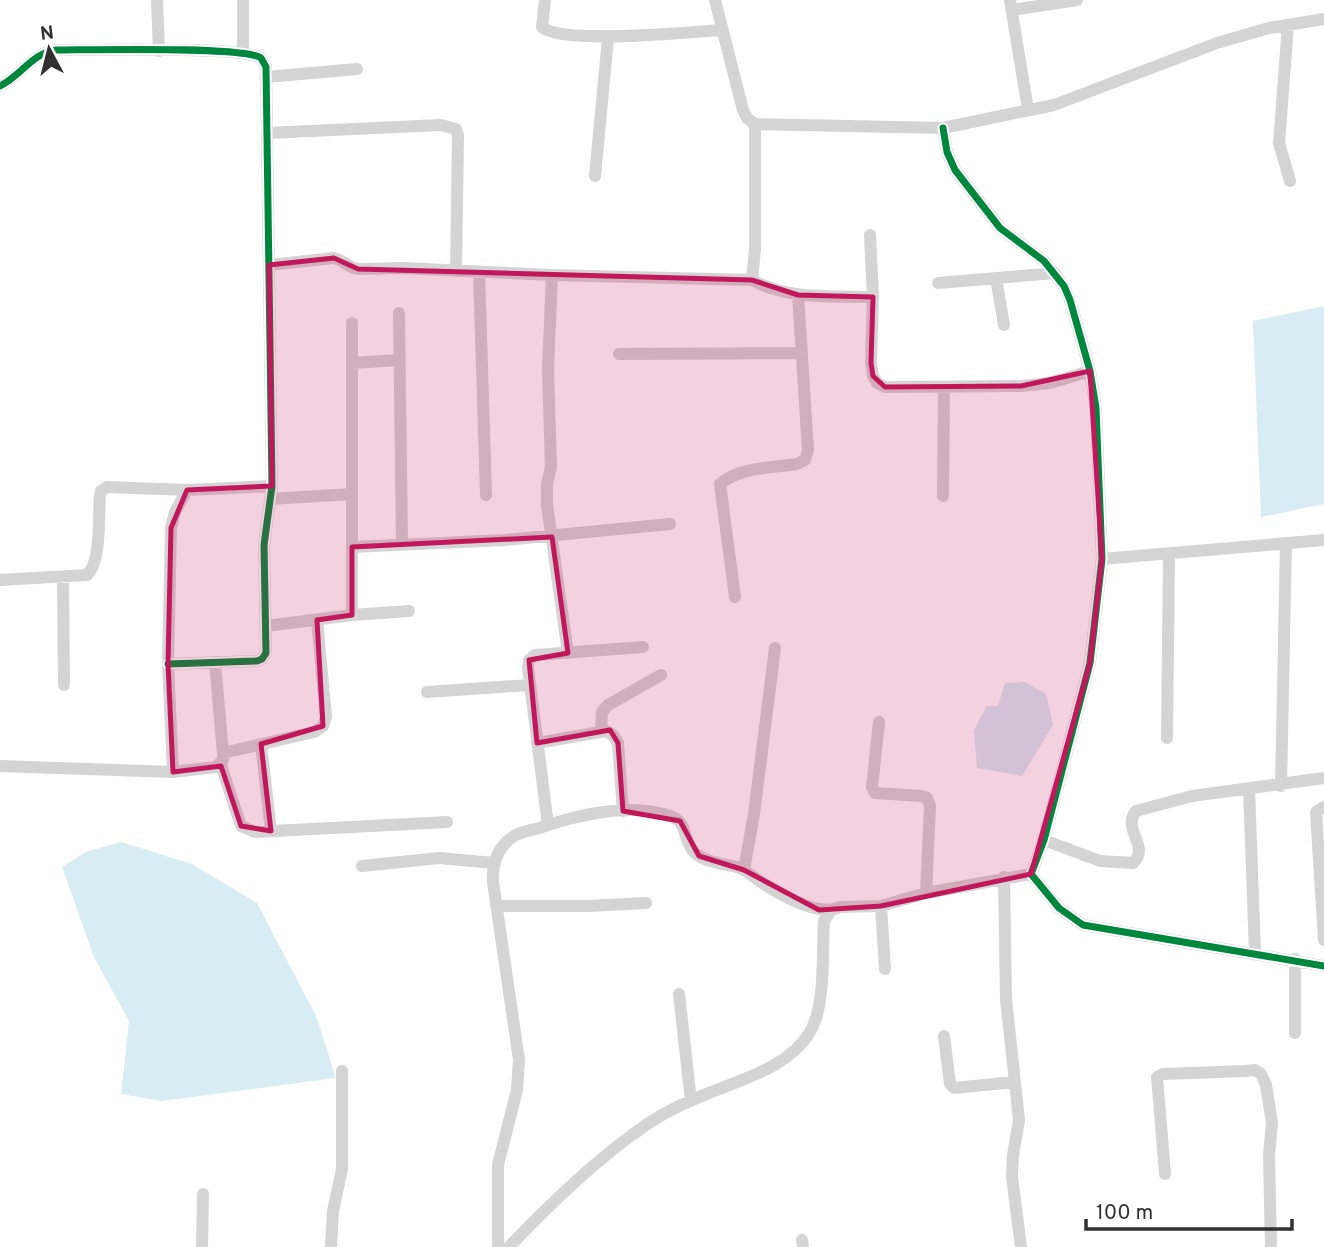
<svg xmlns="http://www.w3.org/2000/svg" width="1324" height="1247" font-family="Overpass,sans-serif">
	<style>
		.water { fill: #d8ecf4 }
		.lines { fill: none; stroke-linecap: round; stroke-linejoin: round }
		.minor { stroke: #d4d4d4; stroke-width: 12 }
		.cycleway-casing { stroke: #fff; stroke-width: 11 }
		.cycleway { stroke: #00873e; stroke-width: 7 }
		.marked { fill: #c2185b; fill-opacity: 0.2; stroke: #c2185b; stroke-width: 5; stroke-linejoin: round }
	</style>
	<rect width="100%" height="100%" fill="#fff"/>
	<!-- water -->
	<path class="water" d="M1324,306V504L1261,517L1253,321Z
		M1025,682L1046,694L1053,725L1022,776L977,768L974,730L987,706H998L1005,683Z
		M121,842L192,864L257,903L316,1016L336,1078L162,1101L121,1094L129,1021L94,957L62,867L86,852Z"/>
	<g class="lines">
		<!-- minor -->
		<path class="minor" d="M157,0L159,51
			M243,0V53
			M545,0L542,27C562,45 690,32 721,30
			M715,0L743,110L747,118L755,124L943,128L1054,105L1217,43L1269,28L1324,19
			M1010,0L1028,110
			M1012,10L1077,0
			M1288,25L1279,143L1290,181
			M266,77L357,69
			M0,86C21,76 32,53 56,50C88,50 244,46 261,58L266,67L272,486L264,545L266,653L262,659L257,661L168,664
			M943,128L947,152L955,170L1000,228L1044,261L1064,286L1070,300L1090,371L1096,408L1102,559L1090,663L1044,840L1031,874L1059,908L1083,925L1324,966
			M267,133L441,125L456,129L458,135L456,271
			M595,176L608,38
			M870,235L873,297L871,363L873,376L877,383L885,387L1021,386L1050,383L1090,371
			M269,265L334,258C344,260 348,268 358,269L403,268L552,275L752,280L755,250V124
			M479,272L486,495
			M552,275L548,369L551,467L547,484V505L568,653
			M996,278L1004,325
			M752,280C788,300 832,296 873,297
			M938,283L1055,273
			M399,313L402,545
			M352,323V615
			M619,354L801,353
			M352,363L399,360
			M943,496L944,388
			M270,499L352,494
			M352,547L505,540L670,524
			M1102,559L1324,540
			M63,578L64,685
			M0,580L87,575C102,561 98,516 100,495L101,491L107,487L187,490L272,486
			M735,597L720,484C739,467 772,468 797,464L805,460L808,450L798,295
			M266,626L352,615L409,611
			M427,692L530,685
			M879,722L872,787L875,793L921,796L927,798L930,806L926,893
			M601,732L602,712L608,705L661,675
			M1167,738L1169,554
			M537,743L606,731L613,735L618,743L623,811
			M261,744L271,831
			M223,753L314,732L323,726L326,717L317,620
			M221,765L241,826L255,832L447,822
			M0,766L173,772L216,767L223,760V753L215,662
			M173,772L168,664L171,528L175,512L187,490
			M1281,786L1286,543
			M1249,789L1255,953
			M1324,807L1316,812L1324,940
			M548,825L528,668L529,660L535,655L643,647
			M1044,840L1100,861L1133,863C1151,847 1121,829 1136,811L1192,796L1324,778
			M362,866L439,858L494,863
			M744,870L754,814L775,648
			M1004,877L1006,999L1019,1120L1013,1155L1012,1177L1021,1247
			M496,906H588L646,903
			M881,906L885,969
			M1295,959V1033
			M679,994L691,1101
			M944,1036L950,1084L954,1088L1014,1082
			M1165,1174L1157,1077L1163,1074L1245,1071L1255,1070L1261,1074L1266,1085L1272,1123L1269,1155L1271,1247
			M802,1240L803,1247
			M202,1247L203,1194
			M331,1247L333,1211L342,1169V1071
			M498,1247V1165L517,1090L519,1060L493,882C492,864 497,847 514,836C520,832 531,830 539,828C577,815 630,802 670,816C689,822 682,841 695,853C706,863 727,864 740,868C747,871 752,876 758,880C779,894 805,910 831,910
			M509,1247C547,1207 587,1168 632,1135C650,1121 675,1107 697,1098C735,1081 787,1070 810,1032C826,1005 822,952 824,921L831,910L840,907L881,906L926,893L1031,874"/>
		<defs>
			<path id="cycleway" d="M0,86C21,76 32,53 56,50C88,50 244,46 261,58L266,67L272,486L264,545L266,653L262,659L257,661L168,664
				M943,128L947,152L955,170L1000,228L1044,261L1064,286L1070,300L1090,371L1096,408L1102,559L1090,663L1044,840L1031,874L1059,908L1083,925L1324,966"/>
		</defs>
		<!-- cycleway casing -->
		<use href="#cycleway" class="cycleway-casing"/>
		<!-- cycleway -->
		<use href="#cycleway" class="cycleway"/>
	</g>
	<!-- marked area -->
	<path class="marked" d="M334,258L358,269L752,280L798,295L873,297L871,363L873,376L885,387L1021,386L1090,371L1102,559L1090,663L1031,874L881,906L819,910L744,870L699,856L680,821L623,811L618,743L610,730L537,743L529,660L568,653L552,537L352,547V615L317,620L323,726L261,744L271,831L241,826L221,766L173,772L168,664L171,528L187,490L272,486L269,265Z"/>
	<!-- north arrow -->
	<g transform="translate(49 49) rotate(353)" stroke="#ffffff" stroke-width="5" paint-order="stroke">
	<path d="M0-5L12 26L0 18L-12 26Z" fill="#303030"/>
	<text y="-10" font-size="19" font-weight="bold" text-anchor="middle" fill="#303030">N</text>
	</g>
	<!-- scale -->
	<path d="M1086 1219v10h206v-10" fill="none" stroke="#303030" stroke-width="3.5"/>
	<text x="1096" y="1219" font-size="21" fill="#303030" stroke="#ffffff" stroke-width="5" paint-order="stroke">100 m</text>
</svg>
